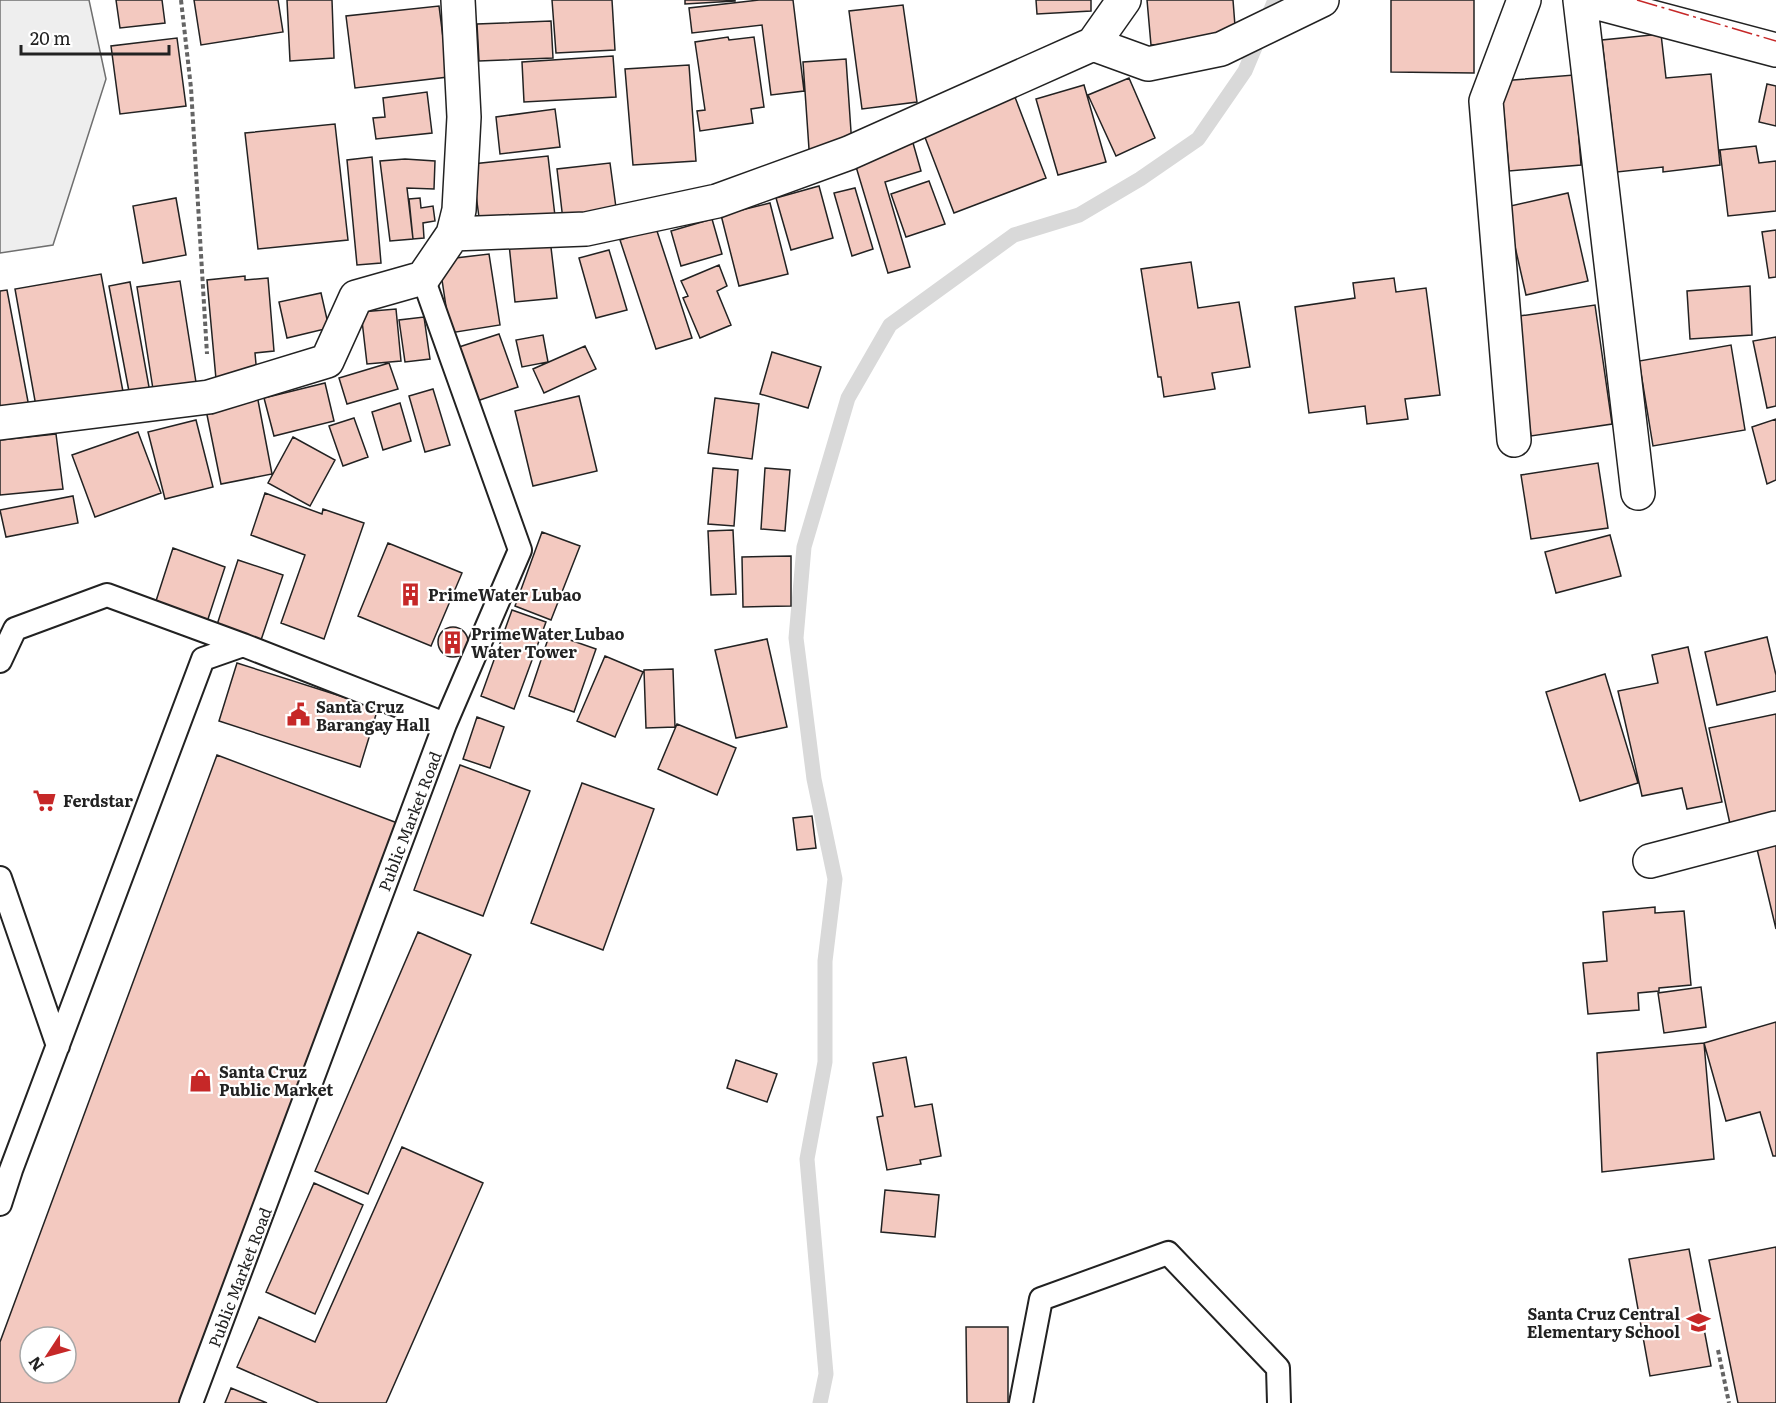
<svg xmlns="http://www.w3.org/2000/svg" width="1776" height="1403" font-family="Literata,serif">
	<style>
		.green { fill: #eee; stroke: #6f6f6f; stroke-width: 1.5 }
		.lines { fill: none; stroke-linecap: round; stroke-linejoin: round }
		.stream { stroke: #d9d9d9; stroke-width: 15 }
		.building { fill: #f3c9c0; stroke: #222; stroke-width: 1.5; fill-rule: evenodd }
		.lane-casing { stroke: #222; stroke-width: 26 }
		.street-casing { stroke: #222; stroke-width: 36 }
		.path { stroke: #646464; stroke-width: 4; stroke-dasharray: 4.5 3; stroke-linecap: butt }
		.lane { stroke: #fff; stroke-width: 22 }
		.street { stroke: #fff; stroke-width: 33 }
		.power { stroke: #c62828; stroke-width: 1.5; stroke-dasharray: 21 4.5 3 4.5; stroke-linecap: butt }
		.labels { text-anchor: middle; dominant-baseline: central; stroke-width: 4.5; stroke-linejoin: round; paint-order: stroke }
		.poi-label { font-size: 16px; font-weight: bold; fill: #222; stroke: #fff; text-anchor: start }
		.street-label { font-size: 16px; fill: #222; stroke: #fff }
	</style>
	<rect width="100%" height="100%" fill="#fff"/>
	<!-- green -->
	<path class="green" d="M0,0H89L106,79L53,245L0,253Z"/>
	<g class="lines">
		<!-- stream -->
		<path class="stream" d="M820,1403L826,1374L807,1159L825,1062V961L835,879L814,779L796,638L804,547L848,398L890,325L1014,235L1079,215L1140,179L1198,139L1245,71L1275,0"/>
	</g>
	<!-- building -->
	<path class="building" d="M116,0H162L165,23L120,28Z
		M194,0H278L283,32L201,45Z
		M287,0H332L334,58L290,61Z
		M552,0H612L615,50L556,53Z
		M685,0H735V1L685,4Z
		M759,0H793L804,91L771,95L762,25L692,33L689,8Z
		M1036,0H1091V11L1037,14Z
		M1147,0H1233L1236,39L1151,45Z
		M1391,0H1474V73L1391,72Z
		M903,5L917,102L862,109L849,11Z
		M439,6L448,77L355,88L346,16Z
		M551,21L553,58L479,61L477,24Z
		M1661,34L1666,78L1711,74L1720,165L1663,172V167L1617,172L1602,40Z
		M728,37L729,40L754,37L764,107L751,109L753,123L700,131L697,111L705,110L695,42Z
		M177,38L186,106L120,114L111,46Z
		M613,56L616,97L524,102L522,62Z
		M846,59L852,146L809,149L803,62Z
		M689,65L696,161L633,165L625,69Z
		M1574,75L1581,165L1509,171L1501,81Z
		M1129,78L1155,138L1116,156L1088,95Z
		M1767,84L1776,86V126L1759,122Z
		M1084,85L1106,162L1058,175L1036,99Z
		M427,92L432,133L376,139L373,118L385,117L383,98Z
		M1013,92L1046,178L954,213L921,127Z
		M555,109L560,147L500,154L496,117Z
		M335,124L348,240L258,249L245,133Z
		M913,143L921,171L885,182L910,267L888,273L854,160Z
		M1756,146L1759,163L1776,161V211L1728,216L1720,150Z
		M548,156L555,216L480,225L472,164Z
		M372,157L381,263L357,265L347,160Z
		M405,159L435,161L434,189L407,188L413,239L390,241L380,161Z
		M610,163L617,215L563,220L557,169Z
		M929,181L945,224L906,237L891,194Z
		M819,186L833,238L791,250L776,198Z
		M855,188L873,249L852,256L834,193Z
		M1568,193L1588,281L1526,295L1506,207Z
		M176,198L186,255L143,263L133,206Z
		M420,198L421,208L433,206L435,221L423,223L424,238L413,239L409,199Z
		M770,203L788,274L739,286L721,215Z
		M712,219L722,254L681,266L671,231Z
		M656,228L692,338L656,349L620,240Z
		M1776,230V277L1769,278L1762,232Z
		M550,239L557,298L515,302L509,244Z
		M609,250L627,310L596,318L579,258Z
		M489,254L500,325L450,333L439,260Z
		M1191,262L1198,308L1239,302L1250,367L1212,373L1215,389L1164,397L1161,377H1158L1141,269Z
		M719,265L727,286L717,291L731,325L700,338L683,298L688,296L681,281Z
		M101,274L124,397L37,412L15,289Z
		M245,276V280L268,278L274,351L255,353L257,375L216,379L207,280Z
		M1394,278L1396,292L1426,288L1440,395L1405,399L1408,419L1367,424L1365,406L1309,413L1295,307L1355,298L1353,283Z
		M180,281L198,395L155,402L137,287Z
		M130,282L151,398L131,402L109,286Z
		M1750,286L1752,335L1690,339L1687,291Z
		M7,290L29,407L0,412V291Z
		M321,293L329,328L287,338L279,302Z
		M1595,305L1612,424L1531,436L1513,317Z
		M396,309L401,361L367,364L361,312Z
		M424,317L430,359L405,362L399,320Z
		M499,334L518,387L477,401L459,347Z
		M543,335L548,362L522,367L516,340Z
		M1776,337V406L1767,408L1753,341Z
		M1731,345L1745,430L1653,446L1639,361Z
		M585,346L596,369L544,393L533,369Z
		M772,352L821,367L808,408L760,394Z
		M389,363L398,389L347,404L339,378Z
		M325,383L334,421L274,436L264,398Z
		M433,389L450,445L425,452L409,396Z
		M257,395L272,474L221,484L205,405Z
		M579,396L597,471L533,486L515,411Z
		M715,398L759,404L752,459L708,453Z
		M400,403L411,441L383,450L372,412Z
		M354,418L368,457L343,466L329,426Z
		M1776,419V480L1767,484L1752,427Z
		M196,420L213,487L165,499L148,432Z
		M138,432L161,493L95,517L72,455Z
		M56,434L63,489L0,495V440Z
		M293,437L335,460L310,506L268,483Z
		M1598,463L1608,528L1531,539L1521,475Z
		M713,468L738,470L734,526L708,524Z
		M765,468L790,470L785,531L761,529Z
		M265,493L322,514L323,509L364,523L324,639L281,623L305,555L251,535Z
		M73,496L78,523L6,537L0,510Z
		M733,530L736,594L711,595L708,531Z
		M542,532L580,546L551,620L515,606Z
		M1610,535L1621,576L1556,593L1545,552Z
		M388,543L462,573L431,646L358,616Z
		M173,548L225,567L207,622L155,604Z
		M791,556V606L743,607L742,557Z
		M238,560L283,575L259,646L215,631Z
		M512,610L546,622L514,709L481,696Z
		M438 642a15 15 0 1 1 30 0a15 15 0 1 1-30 0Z
		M550,633L596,649L574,712L529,696Z
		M1767,637L1776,675V691L1717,705L1705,652Z
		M767,639L787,727L736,738L715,650Z
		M1688,647L1722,802L1687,809L1682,788L1642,796L1618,691L1658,683L1652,655Z
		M605,656L643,672L615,737L577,721Z
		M237,663L378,708L360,767L219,721Z
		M673,669L675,727L646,728L644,670Z
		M1605,674L1638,783L1580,801L1546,692Z
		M1776,714V824L1732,833L1709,728Z
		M477,717L504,727L490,768L463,759Z
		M677,724L736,748L717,795L658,769Z
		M217,755L400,824L186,1403H0V1342ZM30,1337H66V1373H30Z
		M460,765L530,791L483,916L414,890Z
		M582,783L654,809L603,950L531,923Z
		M812,816L816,848L797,850L793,818Z
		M1776,844V929L1757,849Z
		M1655,907V913L1684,911L1691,985L1659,988V991L1638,993L1639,1010L1588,1014L1583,963L1607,961L1603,912Z
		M418,932L471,955L368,1194L315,1171Z
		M1701,987L1706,1027L1664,1033L1658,993Z
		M1776,1022V1156H1773L1760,1112L1726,1121L1704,1043Z
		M1704,1043L1714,1159L1602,1172L1597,1053Z
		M906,1057L915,1107L932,1104L941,1156L920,1160L921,1164L887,1170L877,1117L883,1116L873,1063Z
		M736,1060L777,1074L767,1102L727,1088Z
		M402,1147L483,1183L386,1403H319L237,1367L259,1317L315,1342Z
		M314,1183L363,1205L315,1314L266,1292Z
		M885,1190L939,1195L935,1237L881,1232Z
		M1776,1247V1403H1738L1709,1260Z
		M1689,1249L1711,1366L1650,1376L1629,1259Z
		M966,1327H1008V1403H967Z
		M231,1388L267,1403H225Z"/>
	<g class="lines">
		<defs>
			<path id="lane" d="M423,278L520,550L445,724
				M0,661L15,629L107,595L243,645
				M0,878L58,1046
				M0,1204L11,1170L203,659L243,645L445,724L191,1403
				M1021,1403L1041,1299L1168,1253L1278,1368L1279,1403"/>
			<path id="street" d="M1580,0L1638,493
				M1587,0L1776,50
				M1093,44L1148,64L1221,49L1322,0
				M453,234L586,229L717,201L849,153L1093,44L1124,0
				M0,423L209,397L327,361L356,297L423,278L453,234L459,210L464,117L458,0
				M1514,440L1486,101L1524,0
				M1650,861L1776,828"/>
		</defs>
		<!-- lane casing -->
		<use href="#lane" class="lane-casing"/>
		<!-- street casing -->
		<use href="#street" class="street-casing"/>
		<!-- path -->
		<path class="path" d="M181,0L191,88L207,354
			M1718,1350L1729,1403"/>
		<!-- lane -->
		<use href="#lane" class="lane"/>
		<!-- street -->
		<use href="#street" class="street"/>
		<!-- power -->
		<path class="power" d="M1637,0L1776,41"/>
	</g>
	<!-- icons -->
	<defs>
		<symbol id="building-bare" viewBox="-9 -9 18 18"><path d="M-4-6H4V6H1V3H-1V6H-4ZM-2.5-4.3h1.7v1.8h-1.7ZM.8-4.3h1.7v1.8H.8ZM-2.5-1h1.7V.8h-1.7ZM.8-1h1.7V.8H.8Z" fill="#c62828" stroke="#fff" stroke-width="2.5" paint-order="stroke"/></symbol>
		<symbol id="civic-bare" viewBox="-9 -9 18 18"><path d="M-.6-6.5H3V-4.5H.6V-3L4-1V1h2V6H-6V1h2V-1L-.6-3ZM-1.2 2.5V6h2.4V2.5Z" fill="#c62828" stroke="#fff" stroke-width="2.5" paint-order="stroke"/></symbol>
		<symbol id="supermarket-bare" viewBox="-9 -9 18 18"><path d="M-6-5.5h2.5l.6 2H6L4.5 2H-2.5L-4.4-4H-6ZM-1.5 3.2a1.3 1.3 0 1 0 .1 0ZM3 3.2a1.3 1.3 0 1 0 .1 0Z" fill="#c62828" stroke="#fff" stroke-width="2.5" paint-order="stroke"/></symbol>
		<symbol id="shop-bare" viewBox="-9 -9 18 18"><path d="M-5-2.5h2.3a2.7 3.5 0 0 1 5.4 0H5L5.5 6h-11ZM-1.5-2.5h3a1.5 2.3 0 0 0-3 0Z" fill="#c62828" stroke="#fff" stroke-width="2.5" paint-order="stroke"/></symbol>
		<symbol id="school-bare" viewBox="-9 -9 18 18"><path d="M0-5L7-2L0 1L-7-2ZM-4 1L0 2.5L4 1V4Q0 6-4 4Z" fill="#c62828" stroke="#fff" stroke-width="2.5" paint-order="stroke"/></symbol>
	</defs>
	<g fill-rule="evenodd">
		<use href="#building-bare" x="394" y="578" width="33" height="33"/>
		<use href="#building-bare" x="436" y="626" width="33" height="33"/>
		<use href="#civic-bare" x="282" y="698" width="33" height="33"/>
		<use href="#supermarket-bare" x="28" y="784" width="33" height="33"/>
		<use href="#shop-bare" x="184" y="1064" width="33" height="33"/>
		<use href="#school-bare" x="1682" y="1306" width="33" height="33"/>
	</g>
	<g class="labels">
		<!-- poi labels -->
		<g class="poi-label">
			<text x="428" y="594">PrimeWater Lubao</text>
			<text x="471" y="633">PrimeWater Lubao<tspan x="471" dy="18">Water Tower</tspan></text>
			<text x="316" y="706">Santa Cruz<tspan x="316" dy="18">Barangay Hall</tspan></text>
			<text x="63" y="800">Ferdstar</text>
			<text x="219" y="1071">Santa Cruz<tspan x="219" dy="18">Public Market</tspan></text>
			<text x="1680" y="1313" text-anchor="end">Santa Cruz Central<tspan x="1680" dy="18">Elementary School</tspan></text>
		</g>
		<!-- street labels -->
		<g class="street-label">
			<text transform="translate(409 821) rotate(-69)">Public Market Road</text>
			<text transform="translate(239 1277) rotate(-69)">Public Market Road</text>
		</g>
	</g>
	<!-- north arrow -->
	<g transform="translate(48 1355) rotate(234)"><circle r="28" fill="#ffffff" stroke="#a7a7a7" stroke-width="1.5"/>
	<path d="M0-4.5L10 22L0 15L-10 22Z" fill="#c62828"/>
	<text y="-9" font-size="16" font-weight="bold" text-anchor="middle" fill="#222222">N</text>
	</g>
	<!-- scale -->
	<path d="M21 45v9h148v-9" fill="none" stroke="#222222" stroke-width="3"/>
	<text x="30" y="45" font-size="18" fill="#222222" stroke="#ffffff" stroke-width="4.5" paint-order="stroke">20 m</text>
</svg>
